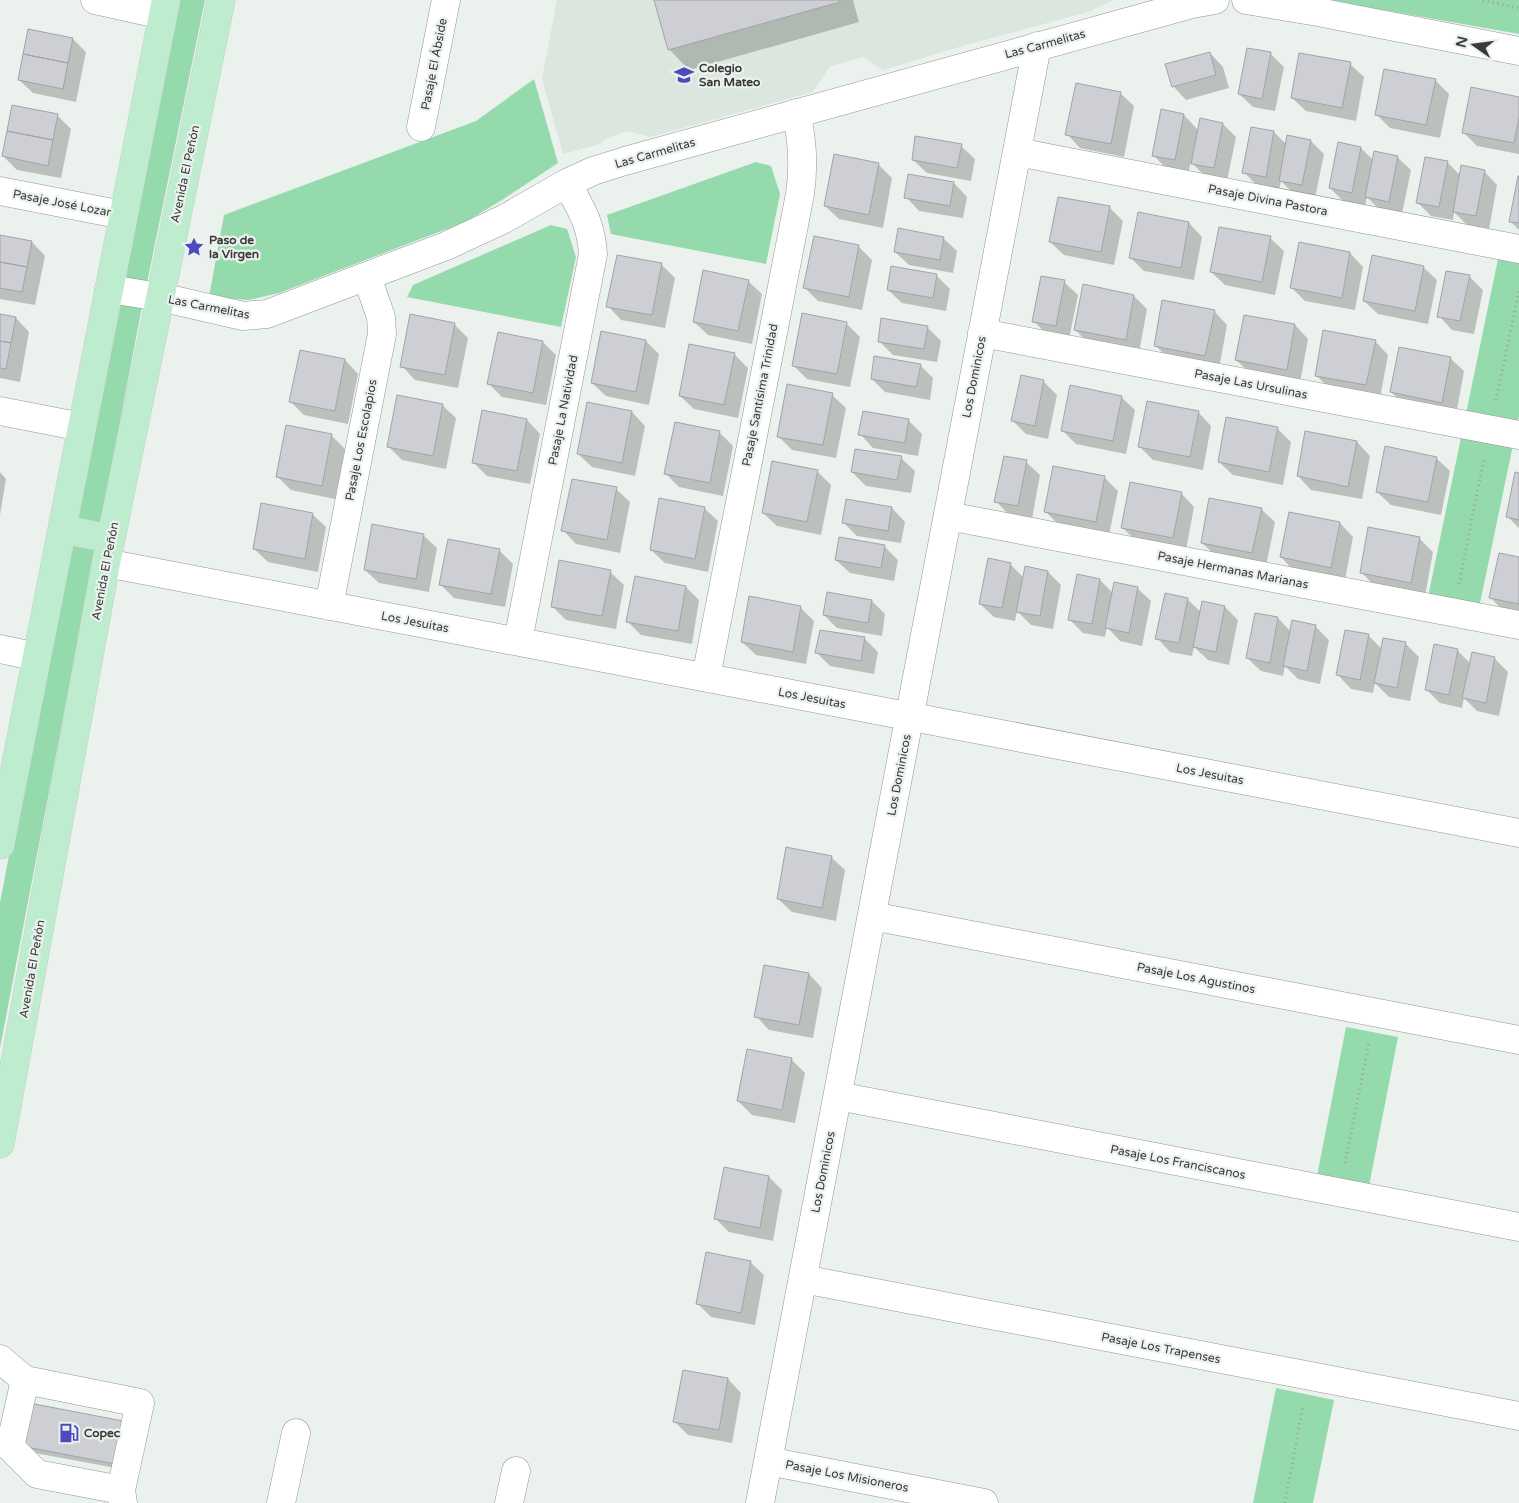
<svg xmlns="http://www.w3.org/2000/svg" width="1519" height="1503" font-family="'Varela Round',sans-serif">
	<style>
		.built { fill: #dbe6de }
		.green { fill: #94daac }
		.shadow { fill: #0003 }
		.building { fill: #cecfd4; stroke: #a2a3a8 }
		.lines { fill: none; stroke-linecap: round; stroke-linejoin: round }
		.minor-casing { stroke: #919693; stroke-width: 29 }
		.major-casing { stroke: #ccc; stroke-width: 29 }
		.path { stroke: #9ea29f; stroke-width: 3; stroke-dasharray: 1 4; stroke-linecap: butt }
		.minor { stroke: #fff; stroke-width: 28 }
		.major { stroke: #beecce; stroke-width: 28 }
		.labels { text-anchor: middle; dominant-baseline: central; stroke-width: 4.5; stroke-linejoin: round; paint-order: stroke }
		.street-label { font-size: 12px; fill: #393b39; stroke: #ebf1ed }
		.poi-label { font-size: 12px; font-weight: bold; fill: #393b39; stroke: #ebf1ed; text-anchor: start }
	</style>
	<rect width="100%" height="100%" fill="#ebf1ed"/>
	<!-- built -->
	<path class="built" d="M557,0H1114L1088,12L966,45L883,70L864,57L830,66L813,92L650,137L628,131L607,138L600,144L563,154L542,79Z"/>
	<!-- green -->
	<path class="green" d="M171,0H205L140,317L0,1048V903Z
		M1327,0H1519V34Z
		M534,79L558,163L502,200L465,222L279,293L249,300L209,297L224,215L476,121Z
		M756,162L771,166L780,194L766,264L611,234L607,215Z
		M551,225L567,229L576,257L561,327L407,297L413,285Z
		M1498,259L1519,263V416L1479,608L1428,597Z
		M1346,1027L1398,1037L1369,1186L1317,1176Z
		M1276,1388L1334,1400L1313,1503H1253Z"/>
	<!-- shadow -->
	<path class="shadow" d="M659,0H853L859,22L689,70L669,49Z
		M73,39L86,52L76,102L33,93L19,80Z
		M1210,53L1223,67L1229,88L1186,100L1173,86Z
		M1270,53L1284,67L1275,111L1253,107L1239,94Z
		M1350,64L1364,77L1356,121L1306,111L1292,98Z
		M1435,80L1449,94L1440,138L1390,128L1376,114Z
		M1120,93L1134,106L1124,157L1080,148L1067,134Z
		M1519,98V154L1477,146L1464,133Z
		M57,115L71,129L61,178L17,170L3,156Z
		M1184,115L1198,130L1223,124L1236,137L1227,181L1206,177L1191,162L1188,173L1167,169L1153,155Z
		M1274,132L1287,145L1311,141L1324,154L1315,198L1294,194L1281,181L1279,190L1257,186L1244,172Z
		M961,146L975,159L971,181L927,173L913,160Z
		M1361,148L1374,161L1397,157L1411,170L1402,214L1380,210L1367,197L1365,206L1344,202L1330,188Z
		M1448,163L1461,176L1484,171L1497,185L1489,229L1467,225L1454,212L1453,220L1431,216L1417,202Z
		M878,164L892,178L883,228L839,219L825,206Z
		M909,175L954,183L967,197L963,218L919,211L906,197Z
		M1519,177V230L1510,221Z
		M1109,207L1123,221L1114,265L1064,255L1050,242Z
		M1189,223L1202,237L1194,280L1144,271L1130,257Z
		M0,236L32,242L45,256L35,305L0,299Z
		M943,238L957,251L953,273L909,265L895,252Z
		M1270,238L1284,251L1275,295L1225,285L1211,272Z
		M858,246L872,260L862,310L818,301L805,288Z
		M1350,253L1363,267L1355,310L1305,301L1291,287Z
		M662,265L675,278L665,328L621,320L608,306Z
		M1423,267L1437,280L1428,324L1378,314L1364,301Z
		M936,275L950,289L946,311L902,303L888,290Z
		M1469,276L1483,290L1474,334L1452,330L1439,316Z
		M748,281L762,294L752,344L708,335L694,322Z
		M1064,282L1078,295L1069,339L1047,335L1034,321Z
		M1134,296L1147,309L1139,353L1089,343L1075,330Z
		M1214,311L1227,325L1219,369L1169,359L1155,345Z
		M0,315L16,318L29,332L20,382L0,378Z
		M411,316L455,325L468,338L458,388L415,380L402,366Z
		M1245,316L1295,325L1308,339L1300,383L1250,373L1236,360Z
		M846,323L860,337L850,387L807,379L793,365Z
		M927,327L941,341L937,362L893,355L879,341Z
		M646,341L659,354L649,405L606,396L592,383Z
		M1375,341L1388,355L1380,398L1330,389L1316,375Z
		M543,342L556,355L546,405L502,397L489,384Z
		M734,354L748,368L738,418L694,409L680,396Z
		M1450,358L1464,371L1456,415L1405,405L1391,392Z
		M345,360L358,374L348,424L304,415L291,402Z
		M920,365L933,378L930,400L885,392L872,379Z
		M1043,381L1057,395L1048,439L1026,434L1013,421Z
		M832,395L846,408L836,458L792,450L778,436Z
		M1121,397L1135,410L1126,454L1076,444L1062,430Z
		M588,404L632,412L645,426L635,476L592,467L578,454Z
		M442,405L456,418L446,469L402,460L389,447Z
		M483,412L527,420L540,434L530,484L487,476L473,462Z
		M1198,412L1211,426L1203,470L1153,460L1139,446Z
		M908,420L922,434L918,456L873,448L860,434Z
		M1277,428L1291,442L1283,485L1233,475L1219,462Z
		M719,432L733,446L723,496L679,487L666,474Z
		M1306,432L1357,442L1370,456L1362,499L1311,490L1298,476Z
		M331,435L345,449L335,499L291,490L278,477Z
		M901,458L915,471L911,493L866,486L852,472Z
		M1436,458L1450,471L1441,515L1391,505L1377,492Z
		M1026,462L1040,475L1032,519L1009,515L996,501Z
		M817,471L831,485L821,535L777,526L763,513Z
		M0,472L6,479L0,515Z
		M1519,474V528L1508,517Z
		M1104,477L1118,491L1109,535L1059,525L1046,512Z
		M616,489L630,502L620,553L576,544L563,530Z
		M1181,493L1194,507L1186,550L1136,541L1123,528Z
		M704,508L718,521L708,572L665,563L651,550Z
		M892,508L905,522L901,543L857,536L843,522Z
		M1261,509L1275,522L1266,566L1216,556L1202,543Z
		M1290,513L1340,523L1353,537L1345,580L1294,571L1281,557Z
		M312,514L326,527L318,572L268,562L254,549Z
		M423,535L437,548L429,592L379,583L365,570Z
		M1419,538L1433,552L1425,596L1375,586L1361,572Z
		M884,546L898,560L894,581L850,573L836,560Z
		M499,550L513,564L505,607L454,598L441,585Z
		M1519,558V614L1504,612L1491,598Z
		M1010,564L1024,578L1048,572L1061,585L1053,629L1031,625L1017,611L1015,621L994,617L980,604Z
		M610,572L624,585L616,629L566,620L552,606Z
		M1100,580L1113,593L1137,588L1151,601L1142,646L1120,641L1107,627L1105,637L1083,633L1069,619Z
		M686,587L699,600L692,644L641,635L627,621Z
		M828,593L872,601L885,614L882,636L837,628L824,615Z
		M1187,599L1201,612L1225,607L1238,620L1229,665L1208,660L1194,647L1192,656L1170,652L1157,638Z
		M800,607L814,621L806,664L756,655L742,642Z
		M1278,618L1291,632L1315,626L1329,640L1320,684L1298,679L1285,666L1283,676L1261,671L1247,658Z
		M1368,635L1382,649L1405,643L1419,657L1410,701L1389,697L1375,683L1373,693L1351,689L1338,675Z
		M865,639L878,652L874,674L830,666L817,653Z
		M1457,650L1471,664L1494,658L1508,672L1499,716L1477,711L1464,698L1462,708L1440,703L1427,690Z
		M831,857L845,870L836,921L792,912L778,899Z
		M809,974L822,988L813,1038L769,1030L756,1016Z
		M791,1059L805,1073L795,1123L752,1115L738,1101Z
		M725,1169L769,1177L782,1190L773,1241L729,1232L716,1219Z
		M750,1262L764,1275L755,1325L711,1317L697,1303Z
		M728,1379L741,1393L732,1443L688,1435L674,1421Z
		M122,1422L121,1469L24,1451L17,1444Z"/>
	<!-- building -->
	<path class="building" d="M654,0H839L840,2L668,50Z
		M28,29L73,38L68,63L23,54Z
		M1247,48L1271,52L1262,99L1238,94Z
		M1210,52L1216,75L1172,87L1165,64Z
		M1299,53L1351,62L1342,108L1291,98Z
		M23,54L68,63L63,89L18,80Z
		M1384,69L1436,79L1426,125L1375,115Z
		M1076,83L1121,92L1111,144L1065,135Z
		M1471,87L1519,97V118L1514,143L1462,133Z
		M12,105L58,114L53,140L7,131Z
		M1161,109L1184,114L1175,160L1152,156Z
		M1200,118L1223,123L1214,168L1191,164Z
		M1251,127L1274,131L1266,177L1242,173Z
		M7,131L53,140L48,166L2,156Z
		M1287,135L1311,140L1302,185L1279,181Z
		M915,136L962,144L957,168L912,160Z
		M1338,142L1361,147L1352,193L1329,188Z
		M1374,151L1398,156L1389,202L1365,197Z
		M834,154L879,163L869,215L824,206Z
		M1425,157L1448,161L1439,207L1416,203Z
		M1461,165L1485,170L1476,216L1453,212Z
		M908,174L954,182L950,206L904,198Z
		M1518,176H1519V223L1509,222Z
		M1058,197L1110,206L1101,252L1049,242Z
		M1138,212L1189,222L1181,268L1129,258Z
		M1219,227L1271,236L1262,282L1210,272Z
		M898,228L944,237L940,260L894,252Z
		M0,235L32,241L27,267L0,262Z
		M814,236L859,245L849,297L803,288Z
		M1299,242L1350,252L1342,298L1290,288Z
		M617,255L662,263L652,315L606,307Z
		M1372,255L1424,266L1415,311L1363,301Z
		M0,262L27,267L22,292L0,288Z
		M891,266L937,274L933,298L887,290Z
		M703,270L749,280L738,331L693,322Z
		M1446,271L1470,275L1460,321L1437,317Z
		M1041,276L1065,280L1056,326L1032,322Z
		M1083,284L1134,295L1126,340L1074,330Z
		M1162,300L1215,310L1205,356L1154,346Z
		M802,313L847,322L837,374L792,366Z
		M0,314L16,317L11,343L0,341Z
		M410,314L455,323L445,375L400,367Z
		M1244,315L1295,324L1287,370L1235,360Z
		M881,318L928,326L924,349L878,342Z
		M1323,330L1376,340L1366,385L1315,376Z
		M601,331L646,340L636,392L591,383Z
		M498,332L543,341L533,393L487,384Z
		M0,341L11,343L6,369L0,368Z
		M689,344L735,353L724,405L679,396Z
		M1399,347L1451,357L1442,403L1390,392Z
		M300,350L345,359L335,411L289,402Z
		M874,356L921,364L916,387L871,379Z
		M1021,375L1044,380L1035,426L1011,421Z
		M787,384L833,393L823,445L777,437Z
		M1070,385L1122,396L1113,441L1061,431Z
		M397,395L443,404L433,456L387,447Z
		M1147,401L1199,411L1190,457L1138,447Z
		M587,402L632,411L622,463L577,454Z
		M482,410L527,419L517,471L472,463Z
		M863,411L909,419L905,443L858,435Z
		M1226,417L1278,427L1269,472L1218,462Z
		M675,422L720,431L710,483L664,474Z
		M286,425L332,434L322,486L276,477Z
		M1305,431L1357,441L1348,487L1297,476Z
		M1385,446L1437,457L1428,502L1376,492Z
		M855,449L902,456L897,480L851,472Z
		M1004,456L1027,460L1018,506L994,502Z
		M772,461L818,470L807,522L762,513Z
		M1053,466L1105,476L1096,522L1044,512Z
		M1515,472L1519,473V520L1506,517Z
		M572,479L617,487L607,540L561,531Z
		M1130,482L1182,492L1173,538L1121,528Z
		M659,498L705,507L695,559L650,550Z
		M1209,498L1262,508L1252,553L1201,543Z
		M846,499L892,507L888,531L842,523Z
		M261,503L313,513L305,559L253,549Z
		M1289,512L1340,522L1331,568L1280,557Z
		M372,524L424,534L416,579L364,570Z
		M1368,527L1420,537L1411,583L1360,573Z
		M839,537L885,545L881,568L835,560Z
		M448,539L500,549L491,594L439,585Z
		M1499,553L1519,557V604L1489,598Z
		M988,558L1011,563L1002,608L979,604Z
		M559,560L611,570L602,616L551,607Z
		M1025,566L1048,571L1040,616L1016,612Z
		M1077,574L1100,579L1092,624L1068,620Z
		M635,576L686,586L678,631L626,622Z
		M1114,582L1138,587L1129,633L1105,628Z
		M827,592L872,600L868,623L823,615Z
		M1165,593L1188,598L1179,643L1155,639Z
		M749,596L801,606L793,652L741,642Z
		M1202,601L1225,606L1216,652L1193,647Z
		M1255,613L1278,617L1270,663L1246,658Z
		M1292,620L1316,625L1307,671L1283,666Z
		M820,630L865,637L861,661L815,653Z
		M1345,630L1369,634L1360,680L1336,675Z
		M1383,638L1406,642L1397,688L1374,683Z
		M1434,644L1458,649L1449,695L1425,690Z
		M1472,652L1495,657L1486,703L1462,698Z
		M786,847L832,856L822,908L777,899Z
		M764,965L809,973L799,1025L754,1017Z
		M747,1049L792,1058L782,1110L737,1101Z
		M724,1167L769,1176L760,1228L714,1219Z
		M706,1252L751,1261L741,1313L696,1304Z
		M683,1370L728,1378L719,1430L673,1422Z
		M24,1402L123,1421L115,1464L16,1445Z"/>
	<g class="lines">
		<defs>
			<path id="minor" d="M95,0L163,15
				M1246,0L1318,12L1519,51
				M421,127L446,0
				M1017,152L1519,249
				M0,191L123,215
				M109,289L160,297L243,316L267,314L446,246L504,219L567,183L593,171L625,161L1192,4L1215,0
				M982,333L1519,435
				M0,411L82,427
				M948,516L1519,625
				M106,563L1519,833
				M329,606L382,334L381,317L367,277
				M518,641L593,254C591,223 581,209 567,183
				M0,649L37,657
				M706,677L800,194C804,166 803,141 796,113
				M872,916L1519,1040
				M838,1096L1519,1227
				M803,1279L1519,1416
				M0,1359L25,1380L140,1403L121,1490L123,1503
				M10,1447L37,1474L121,1490
				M10,1447L25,1380
				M768,1461L984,1503
				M281,1503L296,1433
				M509,1503L516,1471
				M760,1503L1037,46"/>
			<path id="major" d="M62,529L111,539
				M0,845L166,0
				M0,1144L106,563L221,0"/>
		</defs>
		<!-- minor casing -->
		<use href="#minor" class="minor-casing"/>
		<!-- major casing -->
		<use href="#major" class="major-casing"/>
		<!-- path -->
		<path class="path" d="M1483,0L1519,8
			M1496,400L1519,291
			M1459,584L1484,458
			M1345,1163L1369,1042
			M1285,1503L1303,1405"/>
		<!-- minor -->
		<use href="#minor" class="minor"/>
		<!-- major -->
		<use href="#major" class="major"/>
	</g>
	<!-- icons -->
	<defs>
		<symbol id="school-bare" viewBox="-9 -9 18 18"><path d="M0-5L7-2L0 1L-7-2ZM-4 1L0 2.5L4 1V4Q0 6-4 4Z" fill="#4d4ac0" stroke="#ebf1ed" stroke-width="2.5" paint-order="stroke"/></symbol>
		<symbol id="sight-bare" viewBox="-9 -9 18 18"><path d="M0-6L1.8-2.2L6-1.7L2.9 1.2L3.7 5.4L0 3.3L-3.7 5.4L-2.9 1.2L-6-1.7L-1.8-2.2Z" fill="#4d4ac0" stroke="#ebf1ed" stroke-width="2.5" paint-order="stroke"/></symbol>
		<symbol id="fuel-bare" viewBox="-9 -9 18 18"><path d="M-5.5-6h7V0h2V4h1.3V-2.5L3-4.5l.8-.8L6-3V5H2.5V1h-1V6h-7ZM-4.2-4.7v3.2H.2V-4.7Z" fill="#4d4ac0" stroke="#ebf1ed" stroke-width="2.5" paint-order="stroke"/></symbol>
	</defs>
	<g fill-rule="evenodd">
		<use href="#school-bare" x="670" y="61" width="28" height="28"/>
		<use href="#sight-bare" x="180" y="233" width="28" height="28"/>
		<use href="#fuel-bare" x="55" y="1419" width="28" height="28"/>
	</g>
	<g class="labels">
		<!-- street labels -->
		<g class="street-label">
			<text transform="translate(1045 44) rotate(-15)">Las Carmelitas</text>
			<text transform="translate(434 64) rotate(-79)">Pasaje El Ábside</text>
			<text transform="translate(655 153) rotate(-16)">Las Carmelitas</text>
			<text transform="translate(185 174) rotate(-78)">Avenida El Peñón</text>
			<text transform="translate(1268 200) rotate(11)">Pasaje Divina Pastora</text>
			<text transform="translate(62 203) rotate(11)">Pasaje José Lozar</text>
			<text transform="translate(209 307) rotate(11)">Las Carmelitas</text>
			<text transform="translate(974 377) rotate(-79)">Los Dominicos</text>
			<text transform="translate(1251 384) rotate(11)">Pasaje Las Ursulinas</text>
			<text transform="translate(760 395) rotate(-79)">Pasaje Santísima Trinidad</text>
			<text transform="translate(563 410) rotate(-79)">Pasaje La Natividad</text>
			<text transform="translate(361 440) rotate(-79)">Pasaje Los Escolapios</text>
			<text transform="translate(1233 570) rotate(11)">Pasaje Hermanas Marianas</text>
			<text transform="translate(105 571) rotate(-79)">Avenida El Peñón</text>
			<text transform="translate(415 622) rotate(11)">Los Jesuitas</text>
			<text transform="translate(812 698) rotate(11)">Los Jesuitas</text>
			<text transform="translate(1210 774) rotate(11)">Los Jesuitas</text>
			<text transform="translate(899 775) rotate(-79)">Los Dominicos</text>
			<text transform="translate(32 969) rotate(-80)">Avenida El Peñón</text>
			<text transform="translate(1196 978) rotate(11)">Pasaje Los Agustinos</text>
			<text transform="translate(1178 1162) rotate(11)">Pasaje Los Franciscanos</text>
			<text transform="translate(823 1172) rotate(-79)">Los Dominicos</text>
			<text transform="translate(1161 1348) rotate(11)">Pasaje Los Trapenses</text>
			<text transform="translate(847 1476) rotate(11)">Pasaje Los Misioneros</text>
		</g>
		<!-- poi labels -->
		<g class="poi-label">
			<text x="699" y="68">Colegio<tspan x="699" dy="14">San Mateo</tspan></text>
			<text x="209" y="240">Paso de<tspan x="209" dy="14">la Virgen</tspan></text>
			<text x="84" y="1433">Copec</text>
		</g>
	</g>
	<!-- north arrow -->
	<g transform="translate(1474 45) rotate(284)" stroke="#ebf1ed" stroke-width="4" paint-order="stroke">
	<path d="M0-4L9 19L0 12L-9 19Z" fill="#393b39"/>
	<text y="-8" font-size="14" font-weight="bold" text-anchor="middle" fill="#393b39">N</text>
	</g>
</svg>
